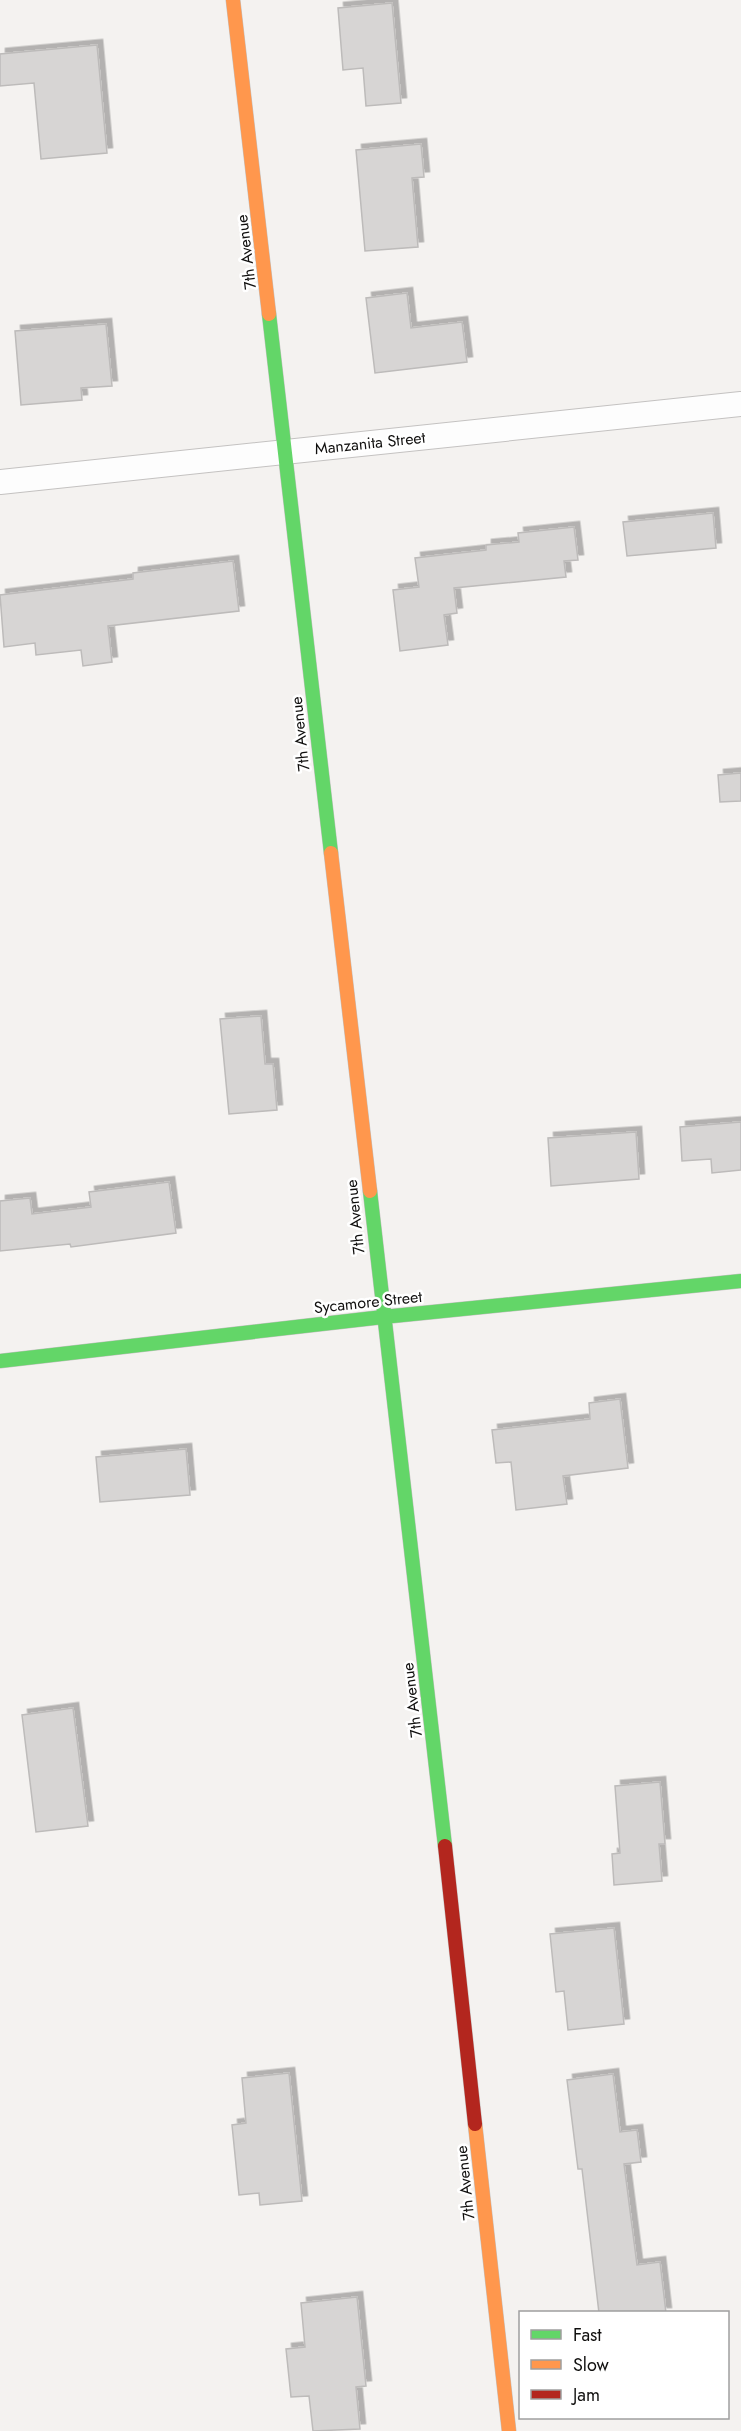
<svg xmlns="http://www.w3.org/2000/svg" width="741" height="2431" font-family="Jost,sans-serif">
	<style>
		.building { fill: #d7d5d4; stroke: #bdbbba; stroke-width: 1.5; filter: url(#shadow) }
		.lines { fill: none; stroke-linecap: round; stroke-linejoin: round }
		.street-casing { stroke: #c4c2c1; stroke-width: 26 }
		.fast-casing { stroke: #c4c2c1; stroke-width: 15 }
		.slow-casing { stroke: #c4c2c1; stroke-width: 15 }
		.jam-casing { stroke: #c4c2c1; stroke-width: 15 }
		.street { stroke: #fdfdfd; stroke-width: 24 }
		.fast { stroke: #63d668; stroke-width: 14 }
		.slow { stroke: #ff974d; stroke-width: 14 }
		.jam { stroke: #b3261e; stroke-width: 14 }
		.labels { text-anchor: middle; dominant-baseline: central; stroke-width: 5; stroke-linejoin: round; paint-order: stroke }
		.street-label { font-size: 16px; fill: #100f0e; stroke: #fff }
	</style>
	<defs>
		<filter id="shadow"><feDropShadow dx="5.5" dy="-5.5" stdDeviation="0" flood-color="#0004"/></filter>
	</defs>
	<rect width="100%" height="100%" fill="#f4f2f0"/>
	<!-- building -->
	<path class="building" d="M392,3L401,103L366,106L363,68L343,70L338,8Z
		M97,45L107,153L41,159L34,83L0,86V54Z
		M421,144L424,177L412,178L418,247L365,251L356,150Z
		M407,293L411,328L462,322L467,362L375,373L366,298Z
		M106,324L112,386L81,388L82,400L21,405L15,331Z
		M713,513L716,548L627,556L623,522Z
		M574,527L578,560L564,561L566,577L454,588L457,613L444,615L448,645L400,651L393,590L419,587L415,558L486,550V545L519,542L518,533Z
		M233,561L239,611L108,626L112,662L83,666L81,650L36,655L35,643L4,647L0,595L133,579V573Z
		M741,773V801L720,802L718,775Z
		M261,1016L265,1064H273L277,1110L229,1114L220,1019Z
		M741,1122V1170L712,1173L711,1159L682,1161L680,1127Z
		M636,1132L639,1179L551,1186L548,1138Z
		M169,1182L176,1233L71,1247L70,1244L0,1251V1201L30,1198L32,1214L91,1207L89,1192Z
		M620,1399L628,1468L563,1476L567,1504L516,1510L511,1462L496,1463L492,1430L590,1419L589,1403Z
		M186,1449L190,1495L100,1502L96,1457Z
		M73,1708L88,1826L36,1832L22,1715Z
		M660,1782L665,1844H659L662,1881L614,1885L612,1854L620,1853L615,1786Z
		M614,1928L624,2024L568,2030L564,1991L556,1992L550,1934Z
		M289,2073L302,2201L260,2205L259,2193L239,2195L232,2125L246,2123L242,2078Z
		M613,2074L620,2132L637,2130L641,2162L624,2164L637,2265L660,2262L666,2313H599L582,2169H578L567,2080Z
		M357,2297L366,2386L356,2387L360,2429L313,2431L309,2396L291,2397L286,2349L305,2347L301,2303Z"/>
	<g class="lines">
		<defs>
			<path id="street" d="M0,482L741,404"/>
			<path id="fast" d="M269,314L331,853
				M370,1191L445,1846
				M0,1361L383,1317L741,1281"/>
			<path id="slow" d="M233,0L269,314
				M331,853L370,1191
				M475,2124L509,2431"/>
			<path id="jam" d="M445,1846L475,2124"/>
		</defs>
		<!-- street casing -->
		<use href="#street" class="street-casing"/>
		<!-- fast casing -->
		<use href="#fast" class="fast-casing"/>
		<!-- slow casing -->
		<use href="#slow" class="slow-casing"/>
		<!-- jam casing -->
		<use href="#jam" class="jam-casing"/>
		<!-- street -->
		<use href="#street" class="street"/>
		<!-- fast -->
		<use href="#fast" class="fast"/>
		<!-- slow -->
		<use href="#slow" class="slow"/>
		<!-- jam -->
		<use href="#jam" class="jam"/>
	</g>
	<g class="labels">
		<!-- street labels -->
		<g class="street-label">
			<text transform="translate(246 252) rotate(-97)">7th Avenue</text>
			<text transform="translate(370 443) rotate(-6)">Manzanita Street</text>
			<text transform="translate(300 734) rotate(-96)">7th Avenue</text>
			<text transform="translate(355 1217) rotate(-96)">7th Avenue</text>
			<text transform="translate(368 1302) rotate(-6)">Sycamore Street</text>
			<text transform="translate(412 1700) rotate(-97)">7th Avenue</text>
			<text transform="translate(465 2183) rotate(-96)">7th Avenue</text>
		</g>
	</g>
	<!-- legend -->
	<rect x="519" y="2311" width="210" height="108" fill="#ffffff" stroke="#9f9f9f" stroke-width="1.5"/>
	<rect x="531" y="2330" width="30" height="9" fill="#63d668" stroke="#9f9f9f" stroke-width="1.5"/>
	<text x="573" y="2341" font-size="18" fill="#100f0e">Fast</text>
	<rect x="531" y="2360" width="30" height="9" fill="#ff974d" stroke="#9f9f9f" stroke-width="1.5"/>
	<text x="573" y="2371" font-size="18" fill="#100f0e">Slow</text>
	<rect x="531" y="2390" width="30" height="9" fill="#b3261e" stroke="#9f9f9f" stroke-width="1.5"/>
	<text x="573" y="2401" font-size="18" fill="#100f0e">Jam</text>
</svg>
